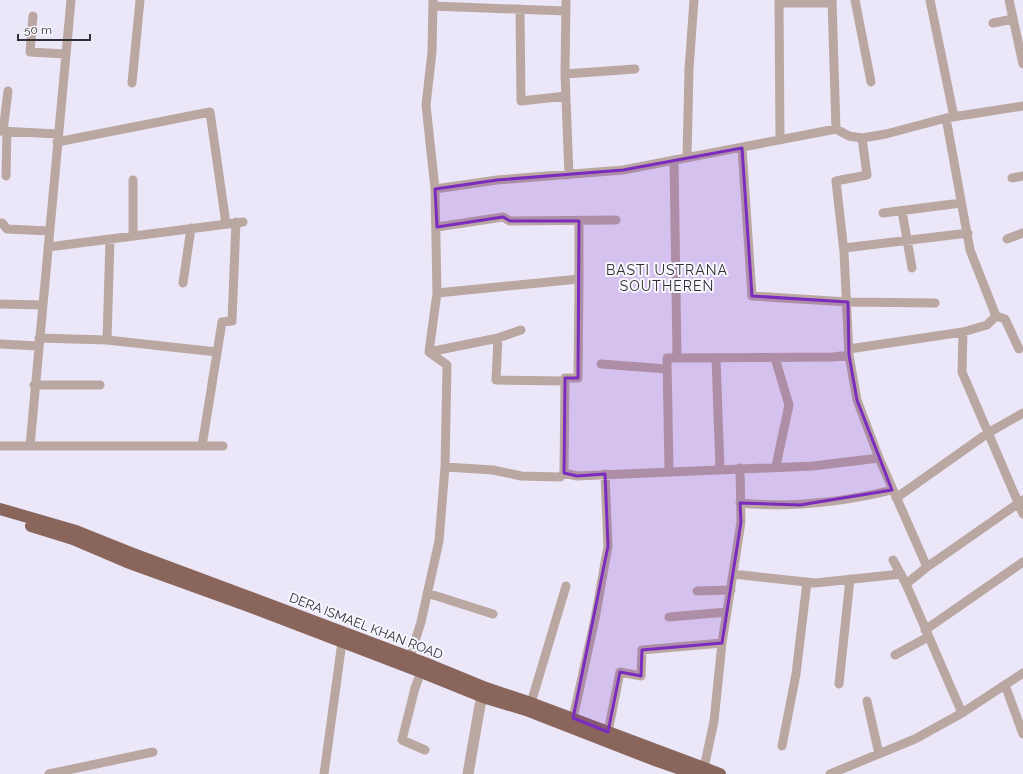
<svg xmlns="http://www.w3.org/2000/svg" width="1023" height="774" font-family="Raleway,sans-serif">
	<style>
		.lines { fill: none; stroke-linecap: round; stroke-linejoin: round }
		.minor { stroke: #bba7a2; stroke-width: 9 }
		.tertiary { stroke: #bba7a2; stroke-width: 11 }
		.trunk { stroke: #89655c; stroke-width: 12 }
		.marked { fill: #7b2cbf; fill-opacity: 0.2; stroke: #7b2cbf; stroke-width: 3; stroke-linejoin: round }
		.labels { text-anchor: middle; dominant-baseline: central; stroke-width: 4; stroke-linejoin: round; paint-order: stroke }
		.street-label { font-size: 13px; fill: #312f36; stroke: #f8f6fd }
		.neighbourhood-label { font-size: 14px; letter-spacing: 1px; fill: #312f36; stroke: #f8f6fd }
	</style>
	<rect width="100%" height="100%" fill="#ebe7f9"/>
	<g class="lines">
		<!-- minor -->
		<path class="minor" d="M433,0L432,52L426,105L435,189L497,180L623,170L836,129L849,136L862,138L886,134L946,118L1023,106
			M566,0L565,74L569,175
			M779,0L780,140
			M832,0L836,129
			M855,0L871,82
			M930,0L954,117
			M1009,0L1023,64
			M779,3H832
			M433,6L565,11
			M520,9L521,101L566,96
			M33,16L30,52L66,54
			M993,23L1013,19
			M565,74L635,69
			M132,83L140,0
			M0,131L58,134
			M3,131L8,91
			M862,138L867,175L836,181L844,252L849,355L857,400L879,458L927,567L1023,500
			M57,142L210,112L226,224
			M742,148L752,296L848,302L935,303
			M687,158L689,69L694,0
			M674,160L677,356
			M6,176L7,131
			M1012,178L1023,176
			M435,189L437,293L429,352L447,365L445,467L493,470L521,476L560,477L564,473L577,476L813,466L879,458
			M902,211L912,268
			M883,213L961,203
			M0,223H2L7,229L49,231
			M437,227L503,217L510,221L616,220
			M133,236V180
			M1007,239L1023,233
			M48,247L243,222
			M844,248L968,233
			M183,283L191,228
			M437,293L579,279V221
			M0,304L42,305
			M996,316L1005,319L1019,349
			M963,332L962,372L1023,514
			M39,338L107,340L217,352
			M498,338L496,380L565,381
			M107,340L110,239
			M0,344L38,346
			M849,349L963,332L987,325L996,316L970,250L946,118
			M429,352L498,338L521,330
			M775,358L789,405L776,466
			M716,359L720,469
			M601,364L667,369
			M34,385H100
			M0,446H223
			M30,446L71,0
			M202,446L222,322L232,321L236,222
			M669,471L667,358L833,357L849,355
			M564,473L565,378H578L579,279
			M896,498L988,433L1023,413
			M740,503C791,508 843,502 892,490
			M893,560L906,584L962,713
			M733,574L815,583L901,574
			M906,584L927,567
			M697,591L731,590
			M427,593L493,614
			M669,617L727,612
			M925,630L1023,562
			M895,655L928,637
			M410,657L421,622L439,541L445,467
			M421,672L415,688L402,740L425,750
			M839,684L850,579
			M1005,685L1023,734
			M867,701L879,754
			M531,703L566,586
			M573,718L595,619L608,546L605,474
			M608,732L620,672L641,676L642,650L722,643
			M782,746L796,674L807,582
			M704,768L714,721L722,643L741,522L740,468
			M49,774L153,752
			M324,774L342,642
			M830,774L915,739L962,713L1023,673"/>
		<!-- tertiary -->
		<path class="tertiary" d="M468,774L480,705L486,689"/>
		<!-- trunk -->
		<path class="trunk" d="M0,509L76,531L131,553L425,663L486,688L531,703L720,774
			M31,526L73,539L127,562L246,605L421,672L483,697L526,710L652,759L695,774"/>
	</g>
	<!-- marked area -->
	<path class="marked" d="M742,148L752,296L848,302L849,355L857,400L892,490L800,505L740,503L741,522L722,643L642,650L641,676L620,672L608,732L573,718L608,546L605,474L577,476L564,473L565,378H578L579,221H510L503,217L437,227L435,189L497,180L623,170Z"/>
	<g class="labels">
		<!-- street labels -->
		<g class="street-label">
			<text transform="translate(366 626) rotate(21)">DERA ISMAEL KHAN ROAD</text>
		</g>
		<!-- neighbourhood labels -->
		<g class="neighbourhood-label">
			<text x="667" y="270">BASTI USTRANA<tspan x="667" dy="16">SOUTHEREN</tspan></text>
		</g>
	</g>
	<!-- scale -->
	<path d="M18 34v6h72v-6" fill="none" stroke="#312f36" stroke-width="2"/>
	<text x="24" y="34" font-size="12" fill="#312f36" stroke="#f8f6fd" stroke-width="3" paint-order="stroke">50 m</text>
</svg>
